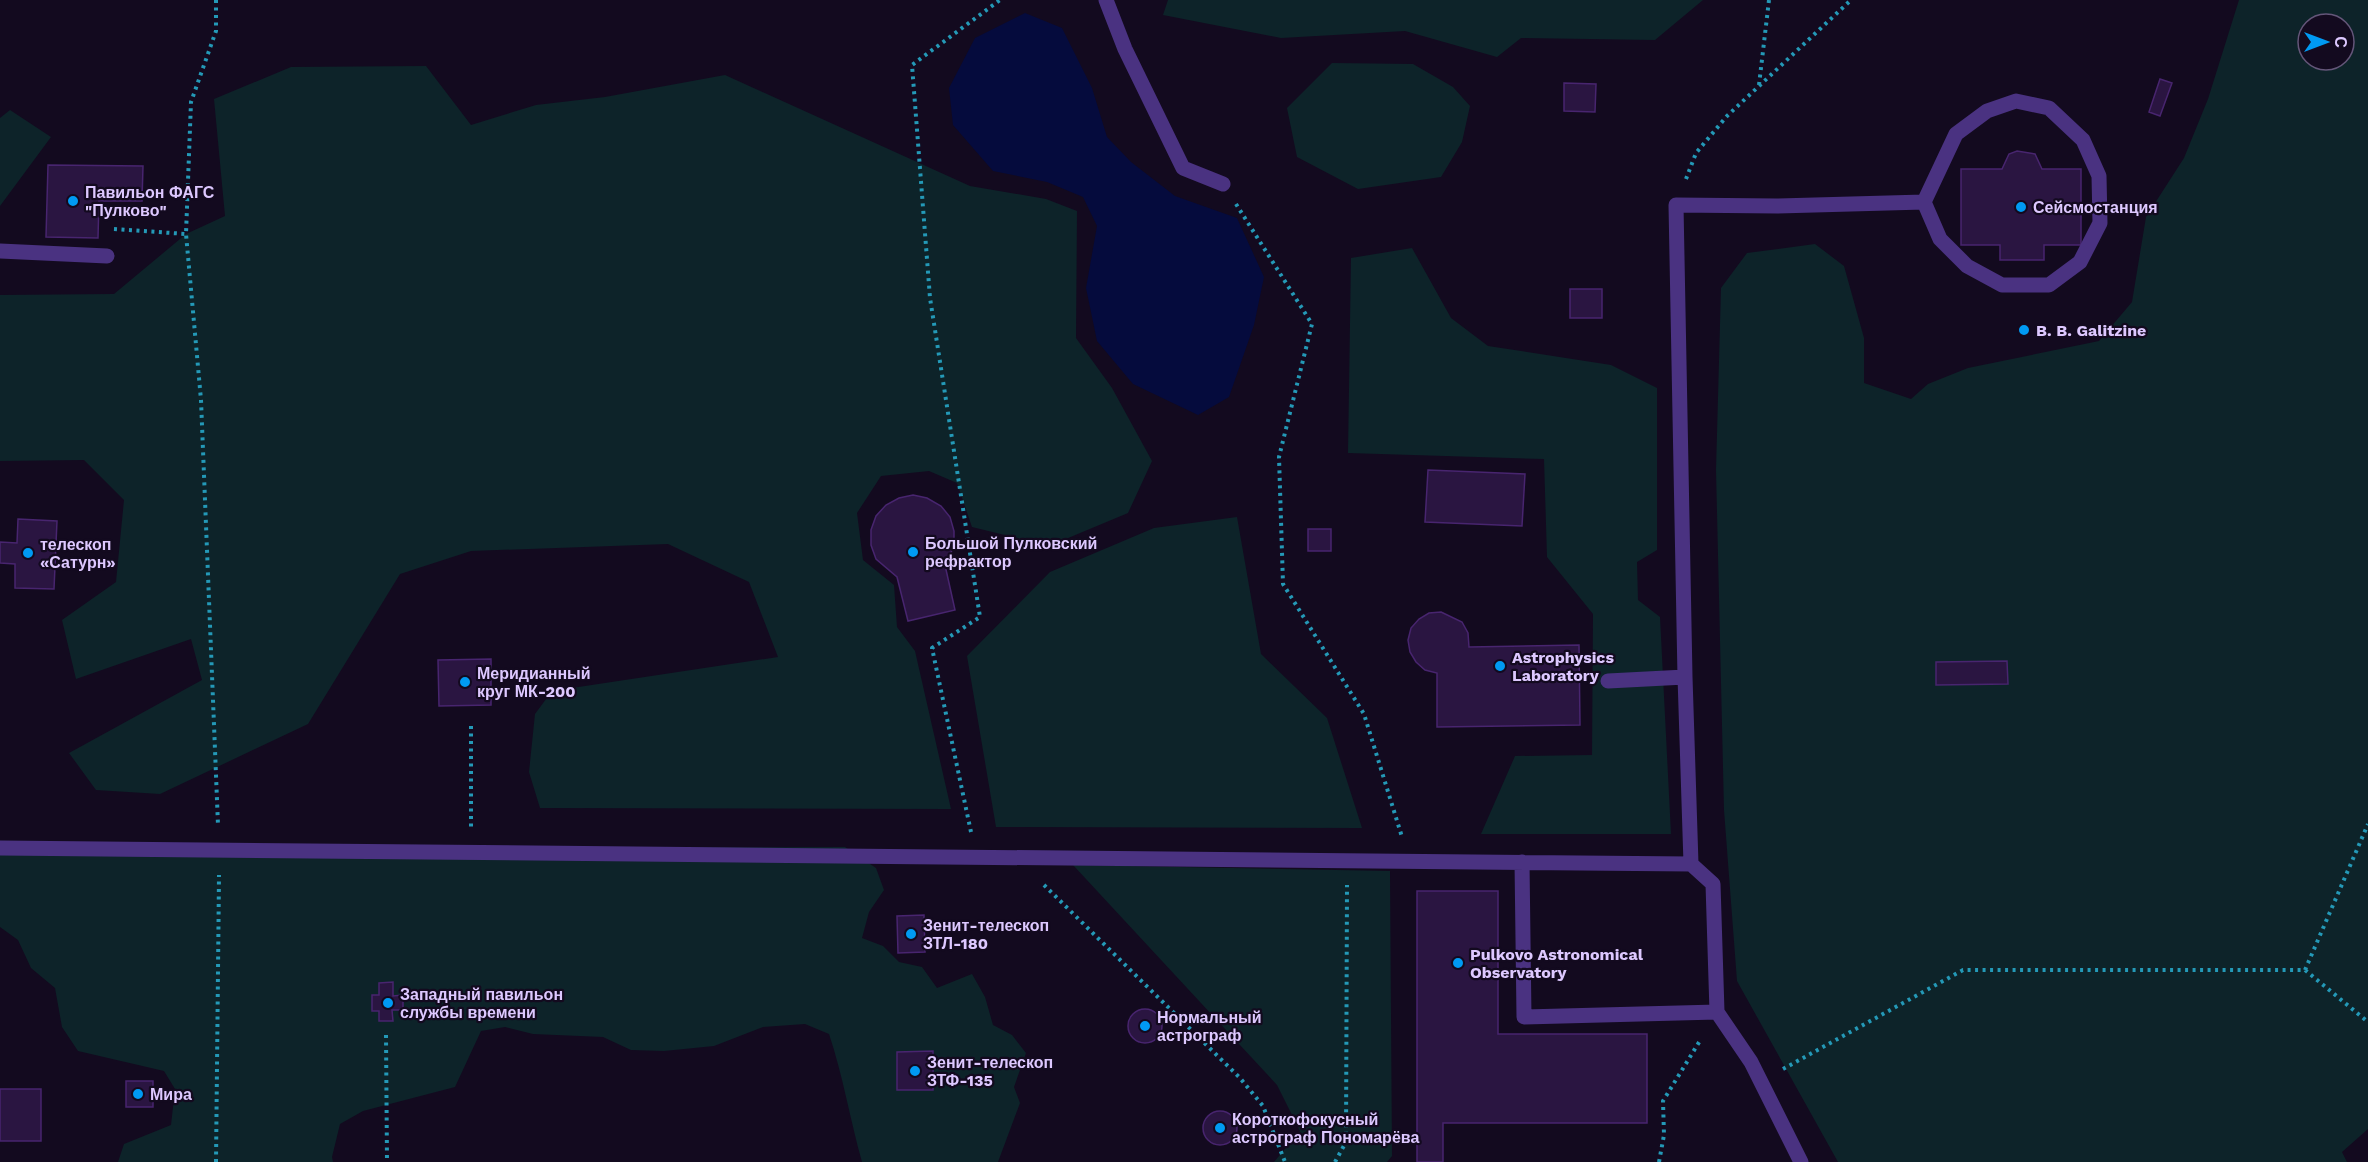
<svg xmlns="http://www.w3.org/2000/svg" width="2368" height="1162" font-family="'Work Sans',sans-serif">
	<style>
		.green { fill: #0d2329; fill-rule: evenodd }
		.water { fill: #050b3d }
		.building { fill: #2a1541; stroke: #48256f; stroke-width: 1.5 }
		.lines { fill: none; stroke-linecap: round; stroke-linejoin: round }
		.path { stroke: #2499b7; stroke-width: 4; stroke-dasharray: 3 4.5; stroke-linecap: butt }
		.lane { stroke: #4a3281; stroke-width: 15 }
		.poi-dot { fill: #009af3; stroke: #130a1f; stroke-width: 2 }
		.labels { text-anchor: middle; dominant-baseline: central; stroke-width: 4.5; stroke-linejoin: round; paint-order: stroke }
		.poi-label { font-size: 16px; font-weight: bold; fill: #ddc8ff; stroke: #130a1f; text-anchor: start }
	</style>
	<rect width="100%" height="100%" fill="#130a1f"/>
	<!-- green -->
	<path class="green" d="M1168,0H1703L1655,40L1521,38L1497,57L1405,31L1281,38L1163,15Z
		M2239,0H2368V1129L2342,1152L2347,1162H1838L1737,981L1724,810L1716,470L1721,288L1747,253L1815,244L1844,266L1864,338V383L1911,399L1928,384L1968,368L2099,341L2132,302L2146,217L2184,158L2208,99ZM2308,24H2344V60H2308Z
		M1332,63L1413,64L1453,87L1470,106L1462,142L1441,177L1358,189L1297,157L1287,108Z
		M426,66L471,125L536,105L605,97L725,75L970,186L1046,199L1077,211L1076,338L1112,388L1152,461L1128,513L1049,546L972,527L957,483L929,471L881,476L857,513L863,560L894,585L897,627L915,651L951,809L540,808L529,772L535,714L552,691L778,657L749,582L668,544L471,551L400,574L308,724L160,794L96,790L69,753L202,680L191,639L76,679L62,620L116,582L124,500L84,460L0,461V295L114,294L186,234L225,216L214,99L291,67Z
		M10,110L51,137L0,206V118Z
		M1412,248L1451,318L1488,346L1611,365L1657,388V550L1637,562L1638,600L1660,617L1671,834H1481L1515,756L1592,755L1593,614L1547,557L1544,459L1348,453L1351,258Z
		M1237,517L1261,654L1327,718L1362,828L996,827L967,656L1050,572L1154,528Z
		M845,847L876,868L884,890L869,912L862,938L883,946L899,962L922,967L937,988L972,974L985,997L993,1025L1012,1035L1026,1053L1014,1087L1020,1103L998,1162H862C850,1119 843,1076 829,1034L805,1024L763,1027L714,1046L664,1051L631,1050L603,1037L533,1034L505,1027L481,1031L455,1087L363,1111L340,1124L332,1157L333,1162H118L124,1144L171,1125L175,1089L164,1071L78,1051L62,1027L55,988L31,968L18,940L0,927V850Z
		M1073,865L1390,871L1392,1156L1387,1162H1274L1300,1131L1277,1085Z"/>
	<!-- water -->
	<path class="water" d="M1025,13L1062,28L1092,88L1107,137L1131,162L1175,196L1237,218L1264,277L1254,325L1229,397L1198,415L1133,384L1097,341L1086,288L1097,226L1083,197L1047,182L993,171L953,125L949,88L975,38Z"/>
	<!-- building -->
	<path class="building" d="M2160,79L2172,83L2160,116L2149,112Z
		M1564,83L1596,84L1595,112L1564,111Z
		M2017,151L2035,154L2042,169H2081V245H2044V260H2000V245H1961V169H2002L2009,154Z
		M48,165L143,166L142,201H99L98,238L46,237Z
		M1570,289H1602V318H1570Z
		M1428,470L1525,474L1522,526L1425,522Z
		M913,495L927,498L941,506L950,517L954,531V546L945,565L955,610L908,621L897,577L876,559L871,545V530L876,516L886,505L899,498Z
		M18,519L57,521L54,589L15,588V564L0,563V542L17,543Z
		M1308,529H1331V551H1308Z
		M1441,612L1462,622L1468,633L1469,647L1579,645L1580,725L1437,727V673L1425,670L1416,662L1410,652L1408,640L1411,628L1419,619L1429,613Z
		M491,659V705L439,706L438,660Z
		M2007,661L2008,684L1936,685V662Z
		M1417,891H1498V1034H1647V1123H1443V1162H1417Z
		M924,915L925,952L898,953L897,916Z
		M393,982V996L403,995V1010H392L393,1021H379V1011H372V995H379V983Z
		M1128 1026a17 17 0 1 1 34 0a17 17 0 1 1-34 0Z
		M933,1051V1090H897V1052Z
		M126,1081H153V1107H126Z
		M0,1089H41V1141H0Z
		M1203 1128a17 17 0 1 1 34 0a17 17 0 1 1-34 0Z"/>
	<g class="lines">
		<!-- path -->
		<path class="path" d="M216,0V31L191,102L186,234L201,400L218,825
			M1759,85L1769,0
			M1686,179L1696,153L1727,116L1851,0
			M1236,204L1312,324L1279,457L1283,584L1364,714L1402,837
			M114,229L186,234
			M471,726V827
			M971,832L932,648L980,617L930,298L912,65L1000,0
			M1044,885L1240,1078L1263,1106L1285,1162
			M2305,970L2368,824
			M386,1035L387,1162
			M1783,1069L1963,970H2305L2368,1022
			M216,1162L219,875
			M1335,1162L1346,1142L1347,885
			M1659,1162L1664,1135L1663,1101L1701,1039"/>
		<!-- lane -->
		<path class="lane" d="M1106,0L1125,49L1183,168L1223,184
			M0,251L107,256
			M1608,681L1685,677
			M0,848L1691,864L1713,884L1717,1012L1751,1062L1801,1162
			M1522,862L1524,1017L1717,1012
			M1691,864L1685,677L1676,205L1777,206L1924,202L1940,239L1967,266L2002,285H2049L2080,262L2100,223L2099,176L2083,140L2049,108L2016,101L1987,111L1956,134L1924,202"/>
	</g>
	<!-- markers -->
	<g class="poi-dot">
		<circle cx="73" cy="201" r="6"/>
		<circle cx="2021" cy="207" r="6"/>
		<circle cx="2024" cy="330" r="6"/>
		<circle cx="913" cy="552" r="6"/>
		<circle cx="28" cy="553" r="6"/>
		<circle cx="1500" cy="666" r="6"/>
		<circle cx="465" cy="682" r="6"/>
		<circle cx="911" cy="934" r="6"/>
		<circle cx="1458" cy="963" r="6"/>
		<circle cx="388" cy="1003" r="6"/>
		<circle cx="1145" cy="1026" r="6"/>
		<circle cx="915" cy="1071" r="6"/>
		<circle cx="138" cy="1094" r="6"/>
		<circle cx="1220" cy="1128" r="6"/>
	</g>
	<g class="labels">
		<!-- poi labels -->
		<g class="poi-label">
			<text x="85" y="192">Павильон ФАГС<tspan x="85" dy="18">"Пулково"</tspan></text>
			<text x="2033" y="207">Сейсмостанция</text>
			<text x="2036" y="330">B. B. Galitzine</text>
			<text x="925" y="543">Большой Пулковский<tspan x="925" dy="18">рефрактор</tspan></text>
			<text x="40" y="544">телескоп<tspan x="40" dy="18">«Сатурн»</tspan></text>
			<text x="1512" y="657">Astrophysics<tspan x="1512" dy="18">Laboratory</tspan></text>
			<text x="477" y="673">Меридианный<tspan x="477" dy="18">круг МК-200</tspan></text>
			<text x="923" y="925">Зенит-телескоп<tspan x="923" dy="18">ЗТЛ-180</tspan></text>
			<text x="1470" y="954">Pulkovo Astronomical<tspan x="1470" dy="18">Observatory</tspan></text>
			<text x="400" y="994">Западный павильон<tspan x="400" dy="18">службы времени</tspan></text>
			<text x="1157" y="1017">Нормальный<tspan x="1157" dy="18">астрограф</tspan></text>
			<text x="927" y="1062">Зенит-телескоп<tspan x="927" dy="18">ЗТФ-135</tspan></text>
			<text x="150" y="1094">Мира</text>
			<text x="1232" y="1119">Короткофокусный<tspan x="1232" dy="18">астрограф Пономарёва</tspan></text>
		</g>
	</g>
	<!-- north arrow -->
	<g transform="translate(2326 42) rotate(90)"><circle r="28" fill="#130a1f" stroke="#645679" stroke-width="1.5"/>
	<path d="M0-4.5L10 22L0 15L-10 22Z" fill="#009af3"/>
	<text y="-9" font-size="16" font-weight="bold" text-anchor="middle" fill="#ddc8ff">С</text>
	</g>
</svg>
